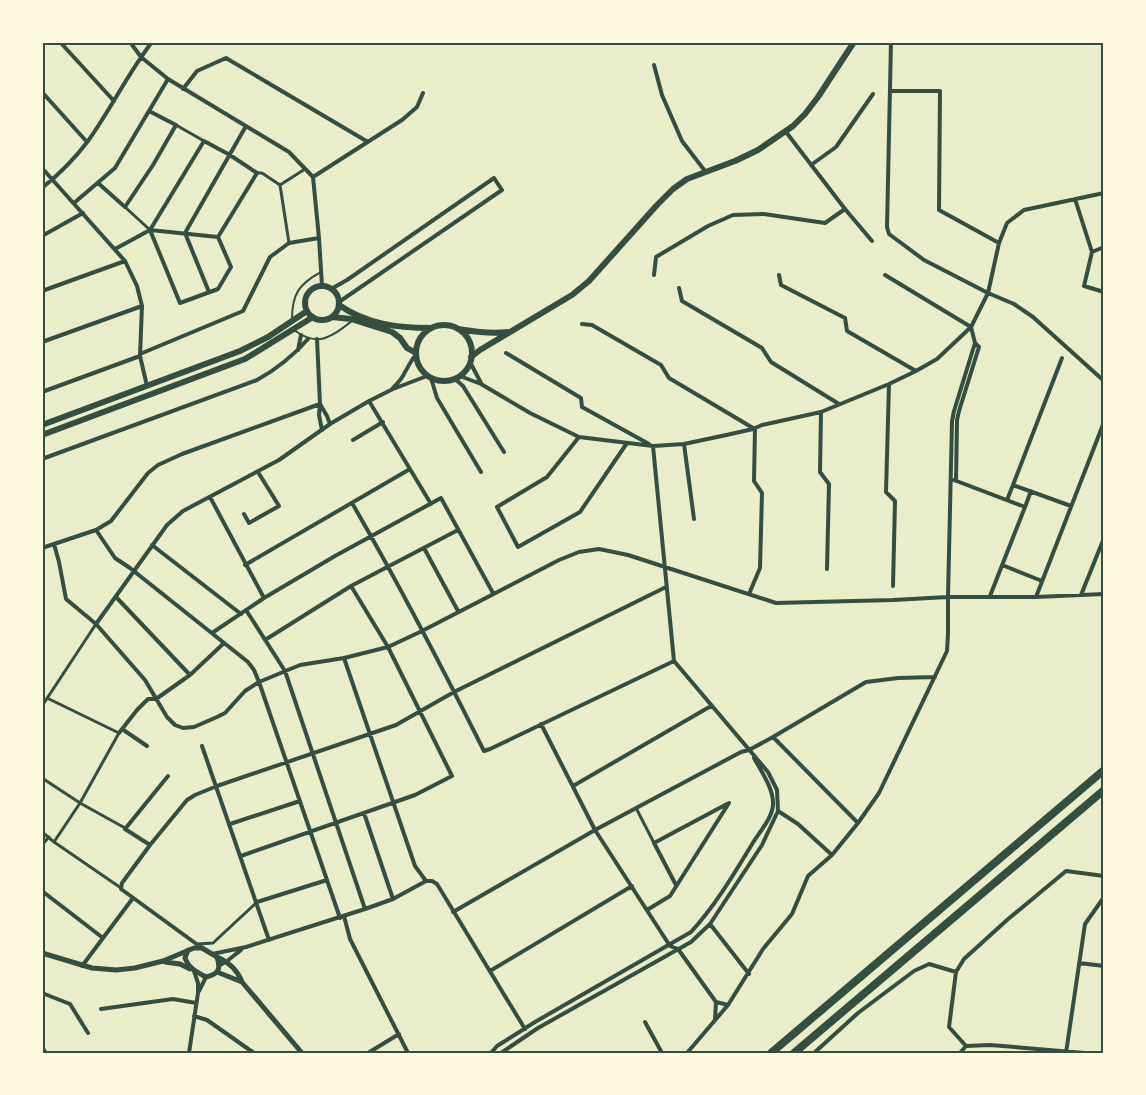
<svg xmlns="http://www.w3.org/2000/svg" width="1146" height="1095" font-family="Mulish,sans-serif">
	<style>
		.lines { fill: none; stroke-linecap: round; stroke-linejoin: round }
		.service { stroke: #344e41; stroke-width: 2 }
		.pedestrian { stroke: #344e41; stroke-width: 3 }
		.minor { stroke: #344e41; stroke-width: 4 }
		.tertiary { stroke: #344e41; stroke-width: 5 }
		.secondary { stroke: #344e41; stroke-width: 6 }
		.motorway { stroke: #344e41; stroke-width: 8 }
		.neatline { fill: none; stroke: #344e41; stroke-width: 2 }
	</style>
	<rect width="100%" height="100%" fill="#e9edc9"/>
	<g class="lines">
		<!-- service -->
		<path class="service" d="M292,319C292,294 299,284 321,272
			M294,330C318,348 331,337 352,321"/>
		<!-- pedestrian -->
		<path class="pedestrian" d="M176,125L204,141
			M257,173H262L280,185L305,169
			M280,185L289,243
			M125,207L150,230
			M47,698L119,733L80,803L54,842
			M42,706L96,624
			M42,778L80,803L125,828
			M636,808L654,843
			M42,832L54,842L121,888
			M42,845L49,837
			M198,944L213,943L256,903"/>
		<!-- minor -->
		<path class="minor" d="M60,42L114,101
			M130,42L141,57L168,79L289,152L313,177L319,238L322,286
			M891,42L887,227L889,234L924,260L988,293L999,243L1007,223L1024,210L1104,193
			M654,65L662,95L682,141L705,171
			M183,89L197,71L226,58L368,142
			M890,91H940L939,210L999,243
			M42,92L87,142
			M786,132L845,209L872,241
			M811,165L836,147L873,94
			M42,168L125,261L137,286L142,306L140,356L147,386
			M313,177L402,120L417,107L423,93
			M98,183L125,207L153,165L176,125L149,111
			M42,188C57,176 76,157 88,141C111,109 128,73 152,42
			M1075,199L1092,252L1084,286L1104,292
			M74,203L115,168L168,79
			M150,230L218,237
			M42,236L83,213
			M115,249L150,230L204,141L230,155L257,173L218,237L231,267L218,289L180,303L150,230
			M1092,252L1104,247
			M654,275L656,257L708,226L733,215L764,214L825,223L845,209
			M779,275L781,285L845,318L847,331L916,371
			M885,275L971,327L975,343L979,347L959,411L957,420L956,481
			M679,288L682,301L762,348L771,362L839,404
			M331,289L347,280L494,178L502,190L339,302
			M42,291L125,261
			M209,292L185,233L246,126
			M582,324L592,325L661,365L669,378L753,428
			M42,342L142,306
			M298,350L301,335
			M506,353L581,398L582,407L649,444
			M140,354L243,311L270,257L289,243L319,238
			M470,362L481,383
			M460,376L481,384L530,413L579,437L653,446L684,444L731,434L753,429L762,425L821,412L889,384L916,371L937,359L971,327L988,293L1014,304L1033,317L1104,381
			M431,378L437,398L481,472
			M455,379L463,386L504,452
			M889,384L886,492L895,501L893,586
			M393,388C398,383 402,379 405,372C409,366 410,361 416,355
			M42,392L140,356
			M369,401L431,504
			M821,412L820,472L829,484L827,569
			M322,430L319,415L320,404L327,416L330,424
			M579,437L547,477L497,507L518,547L580,512L627,443
			M353,440L383,422
			M684,444L694,519
			M42,459L257,380C277,369 293,356 308,339
			M954,480L1025,507L1031,491
			M1013,485L1062,358
			M210,497L264,598
			M1007,500L1013,485L1071,506
			M352,503C399,584 442,667 484,751L490,749L674,661
			M244,514L249,523L279,506L258,472
			M96,530L115,558L130,568L248,662L254,670L259,682L340,918
			M54,544L59,562L66,599L96,624L145,680L167,717L175,725L183,728L194,727L217,717L225,713L245,691L259,682L300,665L344,658L388,647L422,631L559,560L579,552L599,549L628,555L776,603L893,600L948,597H1036L1104,594
			M152,545L241,614
			M42,548L96,530L111,521L148,473L158,465L182,454L320,404L317,339
			M424,548L458,611
			M245,565L410,469
			M1002,565L1042,581
			M749,594L760,568L762,493L754,481L755,428
			M1081,595L1104,538
			M990,596L1025,507
			M116,597L190,675
			M1036,597L1104,422
			M246,610L285,671L365,909
			M96,624L167,525L183,511L279,460L330,424L369,401L393,389L427,376
			M212,633L264,598L335,556L441,498L493,593
			M265,640L351,586L458,530
			M344,658L415,866L426,881
			M541,724L595,830L670,946L678,949L716,1002
			M122,729L147,746
			M119,733L137,710L148,699H156L190,675L224,643
			M773,737L858,823
			M202,746L269,940
			M573,786L711,706
			M778,811L798,824L832,855
			M364,813L393,899
			M230,824L300,801
			M150,845L125,829L168,776
			M241,856L415,795L452,776L388,647L351,586
			M426,881H432L437,884L525,1029
			M676,885L654,843L727,804
			M42,891L103,938
			M257,902L327,880
			M647,910L670,896L729,803
			M453,912L595,830L741,752L749,750L773,737L866,682L898,678L935,677
			M344,916L350,939L408,1053
			M710,924L749,974
			M202,948L121,889L122,883L150,845L187,800L195,795L217,786L396,725L454,692L666,587
			M212,954L246,947L365,909L393,899L426,881
			M1079,963L1104,966
			M220,965L227,961L241,950
			M82,966L133,898
			M490,971L632,886
			M199,991L206,977
			M42,993L70,1004L88,1033
			M716,1002L728,1005
			M101,1009L173,999L196,1003
			M194,1016L207,1020L254,1053
			M715,1019L716,1002
			M645,1022L662,1053
			M966,1046L949,1027L956,972L964,959L1007,920L1066,871L1104,876
			M42,1047L46,1053
			M128,1053H149
			M189,1053L198,993V983L194,971
			M368,1053L399,1034
			M491,1053L497,1046L535,1022L691,932C716,905 735,872 754,841C761,830 772,818 773,805C774,789 761,771 754,758
			M501,1053L538,1028L691,942L710,924L762,845L778,811L777,790L768,772L674,661L653,446
			M687,1053L728,1005L763,949L792,914L808,876L832,855L858,823L879,793L947,651L948,634V597L952,421L954,411L975,343
			M814,1053L858,1013L914,971L929,964L956,972
			M960,1053L966,1046L990,1045L1085,1053
			M1066,1053L1085,924L1104,897"/>
		<!-- tertiary -->
		<path class="tertiary" d="M42,953L92,968L116,970L135,968L163,961L194,948H202L217,957C221,969 219,974 206,977C197,972 189,969 185,958L188,950
			M217,957C229,962 237,969 242,982L302,1053
			M165,962L180,964L190,969
			M217,972L242,982"/>
		<!-- secondary -->
		<path class="secondary" d="M305 303a17 17 0 1 1 34 0a17 17 0 1 1-34 0Z
			M339,305C366,324 398,328 430,328
			M332,317L351,319L392,332L400,338L407,348L416,353
			M416 353a28 28 0 1 1 56 0a28 28 0 1 1-56 0Z
			M458,329C475,332 491,334 508,332
			M471,357L480,350L572,295L589,281L657,205L673,189L687,179L735,161L758,150L793,126L805,114L818,97L854,42
			M42,425L240,351L268,337L307,311
			M42,435L245,359L313,317"/>
		<!-- motorway -->
		<path class="motorway" d="M771,1053L1104,770
			M794,1053L1104,790"/>
	</g>
	<!-- border -->
	<rect width="1146" height="1095" fill="none" stroke="#fefae0" stroke-width="87"/>
	<rect x="44" y="44" width="1058" height="1008" class="neatline"/>
</svg>
